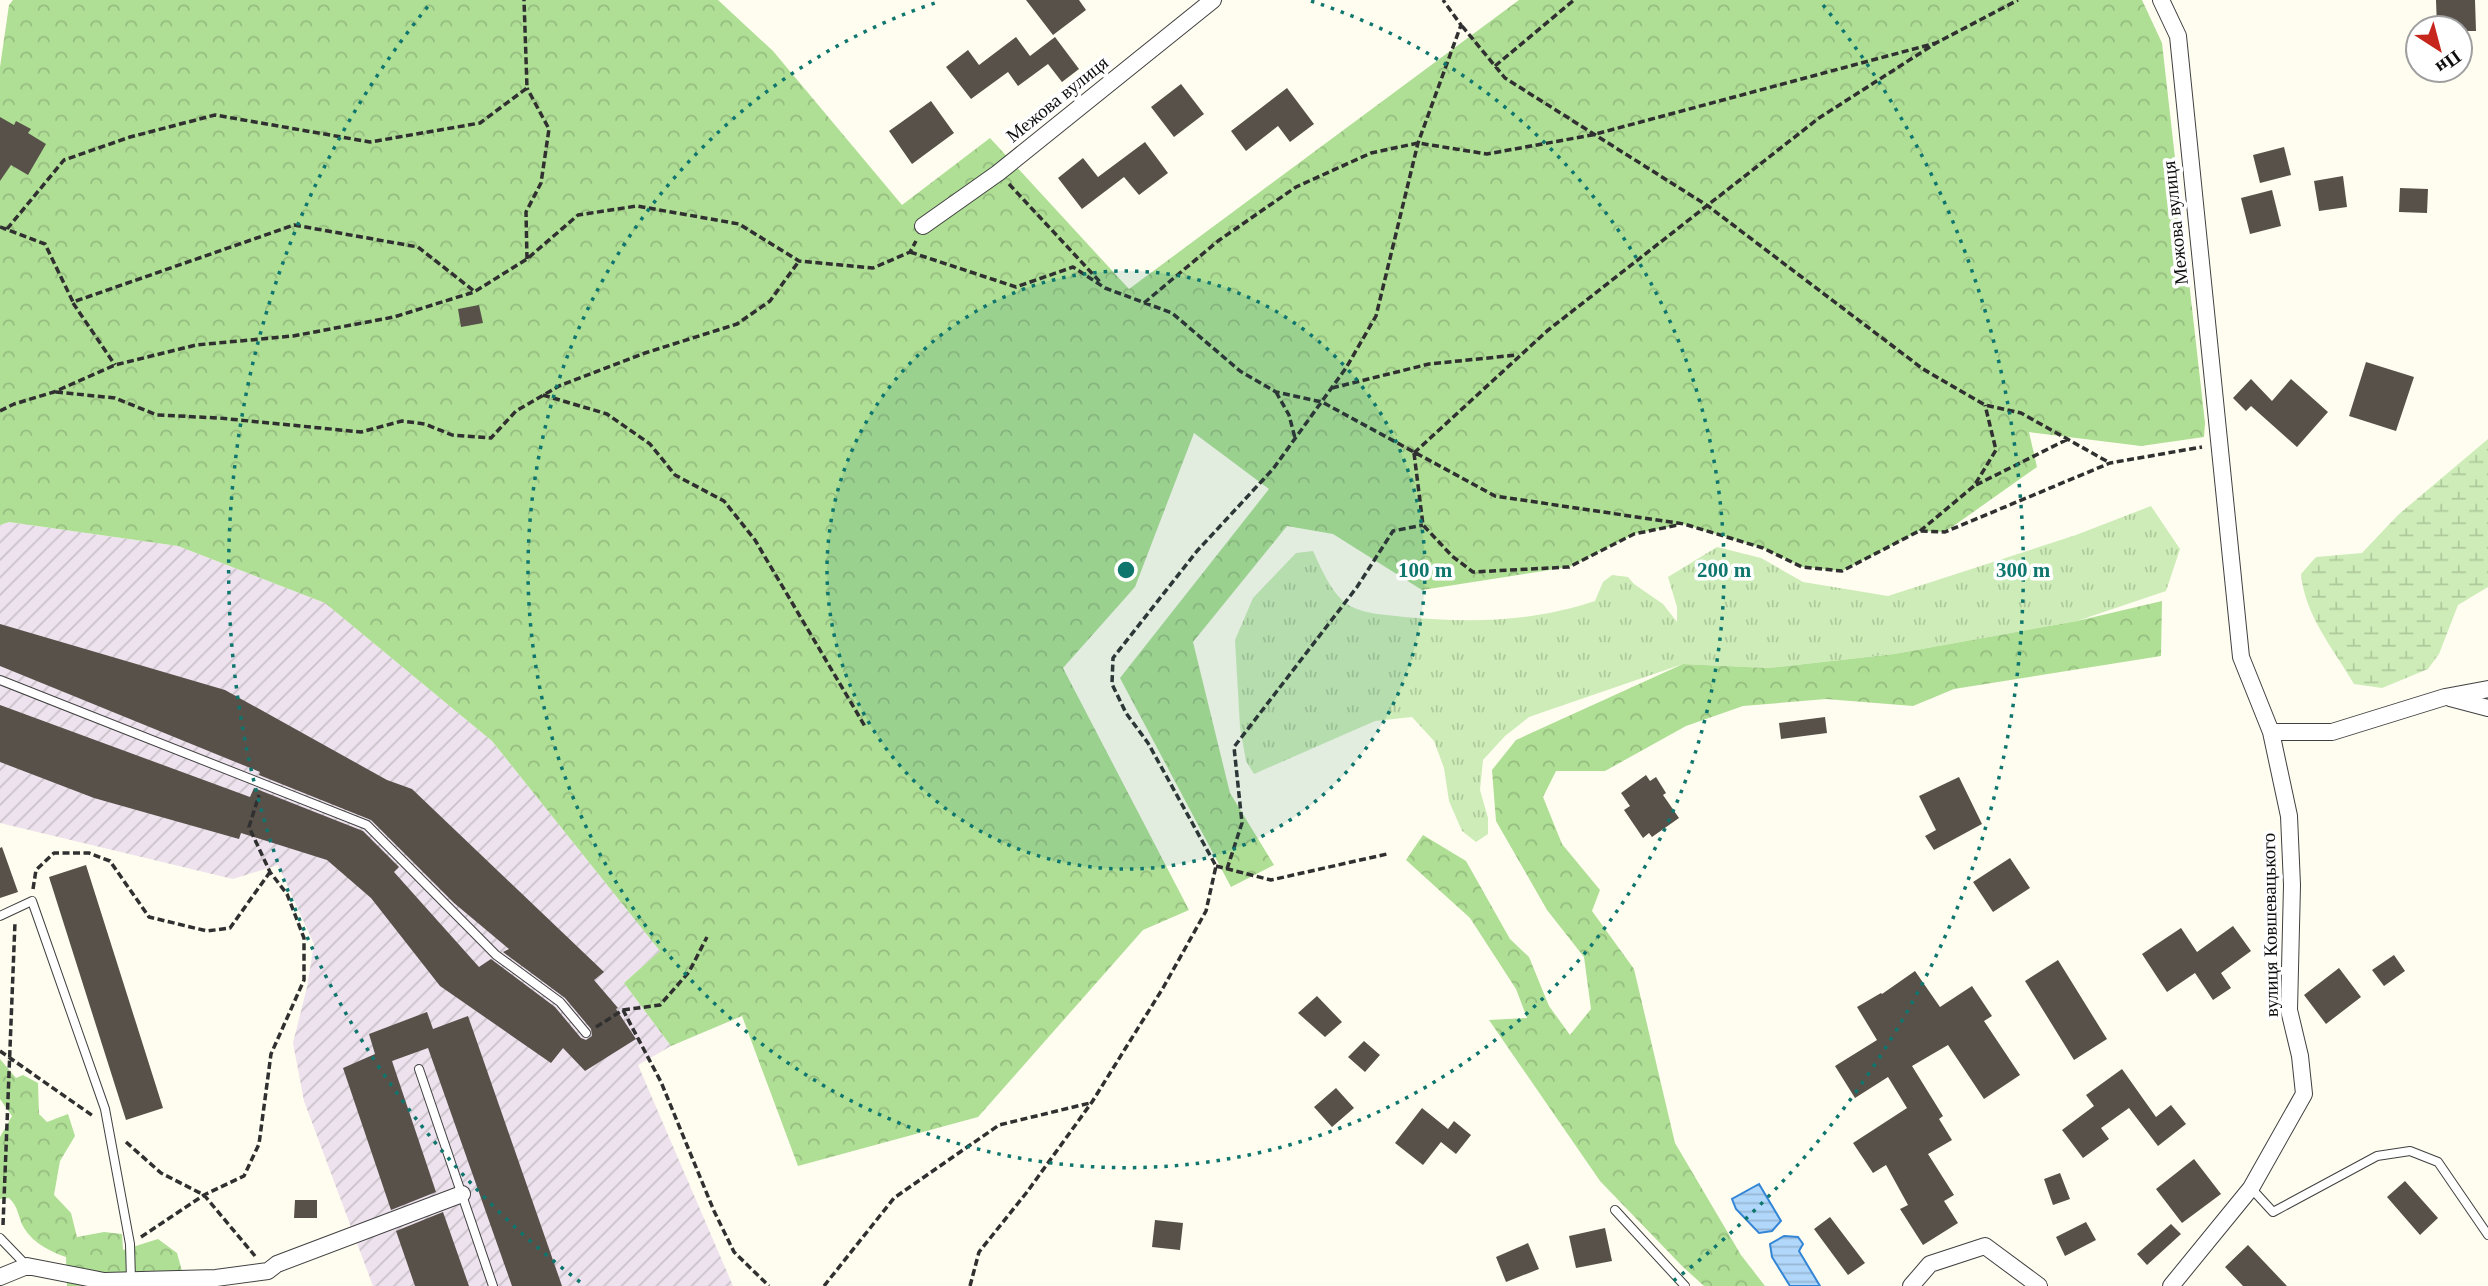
<svg xmlns="http://www.w3.org/2000/svg" width="2488" height="1286" font-family="'Times New Roman',serif">
	<style>
		.industrial { fill: url(#industrial-furrows) }
		.grass { fill: url(#grass-tufts) }
		.forest { fill: url(#forest-crowns) }
		.wetland { fill: url(#wetland-marsh) }
		.water { fill: url(#water-rules); stroke: #3385d5; stroke-width: 2 }
		.building { fill: #58514a }
		.lines { fill: none; stroke-linecap: round; stroke-linejoin: round }
		.lane-casing { stroke: #414141; stroke-width: 10 }
		.street-casing { stroke: #414141; stroke-width: 18 }
		.path { stroke: #303030; stroke-width: 3.5; stroke-dasharray: 7 3.5; stroke-linecap: butt }
		.lane { stroke: #fff; stroke-width: 8 }
		.street { stroke: #fff; stroke-width: 16 }
		.ring { fill: none; stroke: #0f766e; stroke-width: 3.5; stroke-dasharray: 3.5 7 }
		.labels { text-anchor: middle; dominant-baseline: central; stroke-width: 7; stroke-linejoin: round; paint-order: stroke }
		.street-label { font-size: 19px; fill: #0e0e0e; stroke: #fff }
		.centre { fill: #0f766e; stroke: #fff; stroke-width: 3.5 }
		.ring-label { font-size: 21px; text-anchor: middle; font-weight: bold; fill: #0f766e; stroke: #fff; stroke-width: 7; stroke-linejoin: round; paint-order: stroke }
	</style>
	<defs>
		<pattern id="industrial-furrows" width="10" height="10" patternUnits="userSpaceOnUse" patternTransform="scale(1.75)"><rect width="10" height="10" fill="#ede2ed"/><path d="M-1 1l2-2M0 10L10 0M9 11l2-2" fill="none" stroke="#cac1ca"/></pattern>
		<pattern id="grass-tufts" width="24" height="20" patternUnits="userSpaceOnUse" patternTransform="scale(1.75)"><rect width="24" height="20" fill="#cdecb7"/><path d="M3 7l-1-3M5 7V3M7 7l1-3M15 17l-1-3M17 17v-4M19 17l1-3" fill="none" stroke="#afc99c"/></pattern>
		<pattern id="forest-crowns" width="20" height="18" patternUnits="userSpaceOnUse" patternTransform="scale(1.75)"><rect width="20" height="18" fill="#afde95"/><path d="M2 6a3 3 0 1 1 6 0M12 15a3 3 0 1 1 6 0" fill="none" stroke="#95bd7f"/></pattern>
		<pattern id="wetland-marsh" width="20" height="14" patternUnits="userSpaceOnUse" patternTransform="scale(1.75)"><rect width="20" height="14" fill="#cdecb7"/><path d="M1 5h8M5 5V1M11 12h8M15 12V8" fill="none" stroke="#afc99c"/></pattern>
		<pattern id="water-rules" width="6" height="5" patternUnits="userSpaceOnUse" patternTransform="scale(1.75)"><rect width="6" height="5" fill="#b1d7fa"/><path d="M0 2.5h6" fill="none" stroke="#97b7d5"/></pattern>
	</defs>
	<rect width="100%" height="100%" fill="#fffdf0"/>
	<!-- industrial -->
	<path class="industrial" d="M9,522L178,546L325,603L492,741L660,951L624,983L671,1046L638,1065L733,1286H373L304,1101L293,1043L307,987L314,944L278,865L233,879L0,823V525Z"/>
	<!-- grass -->
	<path class="grass" d="M2151,506L2180,549L2166,591L2077,621L1894,654L1768,668L1683,664L1552,709L1529,717L1505,736L1483,760L1480,790L1488,818V834L1476,842L1462,831L1449,801L1444,768L1434,741L1412,717L1375,721L1254,774L1246,761L1240,727L1235,640L1253,598L1296,553L1313,551C1321,568 1333,598 1352,607C1366,614 1388,615 1404,617C1470,623 1532,622 1595,601L1603,582L1612,575L1628,577L1634,584L1663,604L1677,622V607L1668,577L1717,547L1761,558L1803,582L1888,596L2076,535Z"/>
	<!-- forest -->
	<path class="forest" d="M13,0H718L773,51L902,205L990,138L1129,289L1519,0H2142L2162,43L2205,423L2204,437L2141,446L2029,432L2037,467L1945,532L1919,531L1842,571L1802,567L1763,548L1683,524L1634,534L1569,567L1422,590L1333,534L1287,526L1193,642L1230,793L1274,865L1231,887L1120,678L1269,489L1194,433L1135,587L1063,668L1189,910L1143,930L978,1117L798,1166L742,1016L671,1046L624,983L660,951L492,741L325,603L178,546L9,522L0,525V67L9,5Z
		M2162,601L2161,656L1954,689L1913,706L1826,699L1743,706L1686,726L1605,771H1556L1543,797L1562,844L1600,890L1592,911L1634,969L1675,1143L1741,1255L1765,1286H1704L1682,1266L1600,1181L1489,1020L1527,1018L1516,989L1470,918L1406,860L1423,835L1466,861L1510,939L1529,957L1549,1006L1570,1035L1591,1009L1584,957L1547,910L1496,821L1492,770L1516,740L1683,664L1768,668L1894,654L2077,621Z
		M0,1059L16,1078L23,1075L38,1083L39,1114L47,1122L68,1114L75,1136L60,1161L54,1195L71,1213L77,1237L104,1232L122,1234L123,1250L158,1239L177,1253L182,1271L212,1284L213,1286H67L66,1257C51,1252 33,1243 24,1228C18,1218 19,1207 9,1198L0,1199V1137L12,1116L0,1099Z"/>
	<!-- wetland -->
	<path class="wetland" d="M2488,439V587L2458,605L2439,654L2428,669L2382,688L2354,684C2333,648 2305,616 2301,574L2316,557L2362,553L2398,515Z"/>
	<!-- water -->
	<path class="water" d="M1759,1184L1781,1221L1772,1231L1759,1233L1736,1209L1732,1199Z
		M1784,1236L1798,1237L1803,1244L1799,1251L1820,1286H1790L1772,1257L1770,1244Z"/>
	<!-- building -->
	<path class="building" d="M1026,0H1079L1086,10L1053,35Z
		M2436,0H2475L2476,31H2460V28H2437Z
		M1016,37L1030,56L1055,37L1079,69L1062,82L1048,64L1018,86L1008,72L971,99L946,67L968,50L979,65Z
		M1181,84L1204,114L1174,137L1151,107Z
		M1287,88L1314,124L1290,142L1278,126L1246,151L1231,131Z
		M931,101L954,133L912,164L889,131Z
		M0,117L14,125L16,121L31,129L28,133L46,144L28,175L11,165L0,181Z
		M1145,142L1168,173L1139,195L1124,177L1082,209L1058,178L1083,158L1098,177Z
		M2284,147L2291,175L2260,183L2253,155Z
		M2343,176L2347,207L2319,211L2314,181Z
		M2400,188L2428,189L2427,213L2399,212Z
		M2272,190L2281,226L2250,234L2241,198Z
		M479,305L483,323L461,327L458,309Z
		M2366,362L2414,377L2396,431L2349,416Z
		M2251,379L2272,401L2291,379L2328,412L2297,447L2251,406L2246,411L2233,398Z
		M0,624L225,690L387,780L412,789L604,972L594,980L618,1008L616,1009L636,1039L585,1071L563,1048L551,1063L440,986L371,898L327,860L241,833L239,839L94,798L0,762V705L250,797L254,788L363,831L399,867L394,872L479,967L491,959L555,1007L581,1038L586,1040L592,1036L591,1029L565,998L503,952L509,949L454,903L371,820L259,775L260,772L0,666Z
		M1825,717L1827,733L1781,739L1779,723Z
		M1646,775L1650,781L1656,777L1666,793L1663,795L1679,818L1652,837L1649,833L1643,838L1624,810L1630,806L1621,793Z
		M1959,777L1982,824L1934,850L1925,836L1936,830L1919,796Z
		M2,847L18,892L0,898V848Z
		M2010,858L2030,888L1993,912L1973,882Z
		M86,865L163,1108L126,1120L49,877Z
		M2233,926L2251,951L2221,973L2231,988L2213,1000L2195,973L2167,992L2142,954L2181,928L2197,952Z
		M2394,955L2405,971L2384,986L2372,970Z
		M2058,960L2107,1039L2074,1060L2025,981Z
		M2339,968L2361,997L2326,1024L2304,995Z
		M1915,971L1940,1007L1972,986L1992,1016L1984,1021L2020,1075L1984,1099L1948,1045L1912,1066L1943,1116L1939,1119L1952,1140L1928,1154L1954,1195L1944,1201L1958,1223L1923,1245L1900,1209L1908,1205L1886,1165L1873,1173L1853,1143L1907,1108L1888,1077L1855,1098L1835,1066L1877,1040L1857,1007L1881,993L1882,994Z
		M1317,996L1342,1022L1325,1037L1298,1013Z
		M427,1012L433,1029L468,1016L562,1286H512L428,1048L392,1061L436,1192L391,1210L343,1068L375,1054L369,1034Z
		M1364,1041L1380,1055L1365,1072L1348,1057Z
		M2122,1069L2156,1117L2171,1105L2186,1124L2158,1146L2129,1108L2101,1128L2109,1139L2083,1158L2062,1130L2094,1106L2086,1095Z
		M1336,1088L1354,1108L1332,1127L1314,1107Z
		M1422,1108L1448,1129L1454,1121L1471,1135L1456,1154L1441,1142L1423,1165L1395,1143Z
		M2194,1159L2221,1194L2182,1223L2156,1189Z
		M2060,1173L2070,1199L2053,1205L2044,1179Z
		M2405,1181L2438,1218L2420,1235L2387,1197Z
		M295,1200H317V1218H294Z
		M443,1212L469,1286H415L396,1231Z
		M1830,1217L1865,1263L1848,1275L1814,1229Z
		M1155,1220L1183,1223L1180,1250L1152,1247Z
		M2086,1222L2096,1240L2065,1256L2056,1237Z
		M2171,1224L2181,1234L2147,1265L2137,1254Z
		M1605,1228L1612,1261L1576,1268L1569,1236Z
		M1528,1243L1539,1269L1506,1282L1496,1257Z
		M2248,1245L2287,1286H2243L2225,1267Z"/>
	<g class="lines">
		<defs>
			<path id="lane" d="M0,680L367,825L496,955L560,1002L586,1033
				M0,916L32,901L105,1109L130,1244L131,1280
				M419,1069L493,1286
				M2251,1188L2273,1212L2377,1156L2410,1151L2438,1162L2488,1235
				M1615,1210L1685,1286
				M0,1238L27,1266"/>
			<path id="street" d="M2161,0L2178,36L2241,657L2271,732L2289,816L2292,885L2289,1010L2300,1056L2304,1094L2251,1188L2171,1286
				M923,226L998,173L1213,0
				M2450,698L2488,708
				M2271,732H2332L2445,697L2488,689
				M0,1277L27,1266L104,1281L216,1278L268,1271L277,1264L462,1194
				M1911,1286L1930,1264L1985,1246L2039,1286"/>
		</defs>
		<!-- lane casing -->
		<use href="#lane" class="lane-casing"/>
		<!-- street casing -->
		<use href="#street" class="street-casing"/>
		<!-- path -->
		<path class="path" d="M1462,26L1505,78L1708,206L1923,369L1985,405L2021,413L2110,463
			M1495,66L1574,0
			M1009,184L1101,283
			M0,227L45,244L73,302L294,225L418,247L474,291
			M7,229L64,160L130,137L215,115L370,142L480,123L527,88L524,0
			M910,252L1016,287L1073,267L1105,288L1172,313L1240,371L1276,392L1322,402L1495,496L1684,524L1763,548L1802,567L1842,571L1919,531L1945,532L2110,463L2202,447
			M527,259L526,212L541,183L549,129L527,88
			M73,303L115,365
			M1144,303L1218,241L1296,187L1371,153L1418,143L1487,154L1592,135L1936,43
			M1332,388L1429,364L1517,355
			M56,392L115,398L157,415L219,418L361,432L402,421L425,424L452,435L491,438L516,411L559,386L645,353L737,324L770,301L799,261
			M1276,392L1289,415L1295,438
			M543,395L607,414L650,444L675,475L724,501L755,540L866,728
			M0,411L14,404L54,392L115,365L196,345L293,336L394,317L474,292L527,259L578,215L637,206L739,224L799,261L873,268L910,252L916,241
			M1414,453L1547,331L1819,118L1936,43L2018,0
			M1414,453L1423,525L1452,556L1473,572L1569,567L1634,534L1678,525
			M1976,485L2068,439
			M1920,531L1974,486L1996,450L1985,405
			M1216,866L1271,880L1387,854
			M1227,869L1242,823L1234,747L1357,587L1393,531L1423,525
			M33,889L36,870L54,853H89L110,861L149,917L207,931L230,928L270,872
			M623,1010L660,1005L689,972L707,937
			M596,1027L623,1010L661,1082L714,1211L734,1252L769,1286
			M0,1051L93,1116
			M126,1142L161,1173L204,1195L255,1256
			M3,1225L15,922
			M141,1237L204,1195L244,1176L259,1144L271,1054L304,980V938L287,894L270,872L249,827L259,795
			M824,1286L894,1198L999,1125L1090,1103
			M970,1286L979,1252L1027,1192L1092,1102L1163,988L1206,911L1216,866L1148,743L1126,713L1112,684L1113,658L1197,551L1273,469L1346,368L1376,316L1418,143L1461,25L1443,0"/>
		<!-- lane -->
		<use href="#lane" class="lane"/>
		<!-- street -->
		<use href="#street" class="street"/>
	</g>
	<!-- distance rings -->
	<circle cx="1126" cy="570" r="299" fill="#0f766e" fill-opacity=".12"/>
	<g class="ring">
		<circle cx="1126" cy="570" r="299"/>
		<path d="M1311 1A598 598 0 1 1 941 1"/>
		<path d="M580 1282A897 897 0 0 1 429 5M1823 5A897 897 0 0 1 1672 1282"/>
	</g>
	<g class="labels">
		<!-- street labels -->
		<g class="street-label">
			<text transform="translate(1057 99) rotate(-39)">Межова вулиця</text>
			<text transform="translate(2175 223) rotate(-96)">Межова вулиця</text>
			<text transform="translate(2270 925) rotate(-91)">вулиця Ковшевацького</text>
		</g>
	</g>
	<circle cx="1126" cy="570" r="10" class="centre"/>
	<g class="ring-label">
		<text x="1425" y="577">100 m</text>
		<text x="1724" y="577">200 m</text>
		<text x="2023" y="577">300 m</text>
	</g>
	<!-- north arrow -->
	<g transform="translate(2439 49) rotate(144)"><circle r="33" fill="#ffffff" stroke="#9f9f9f" stroke-width="2"/>
	<path d="M0-5L12 26L0 18L-12 26Z" fill="#c7261d"/>
	<text y="-10" font-size="19" font-weight="bold" text-anchor="middle" fill="#0e0e0e">Пн</text>
	</g>
</svg>
